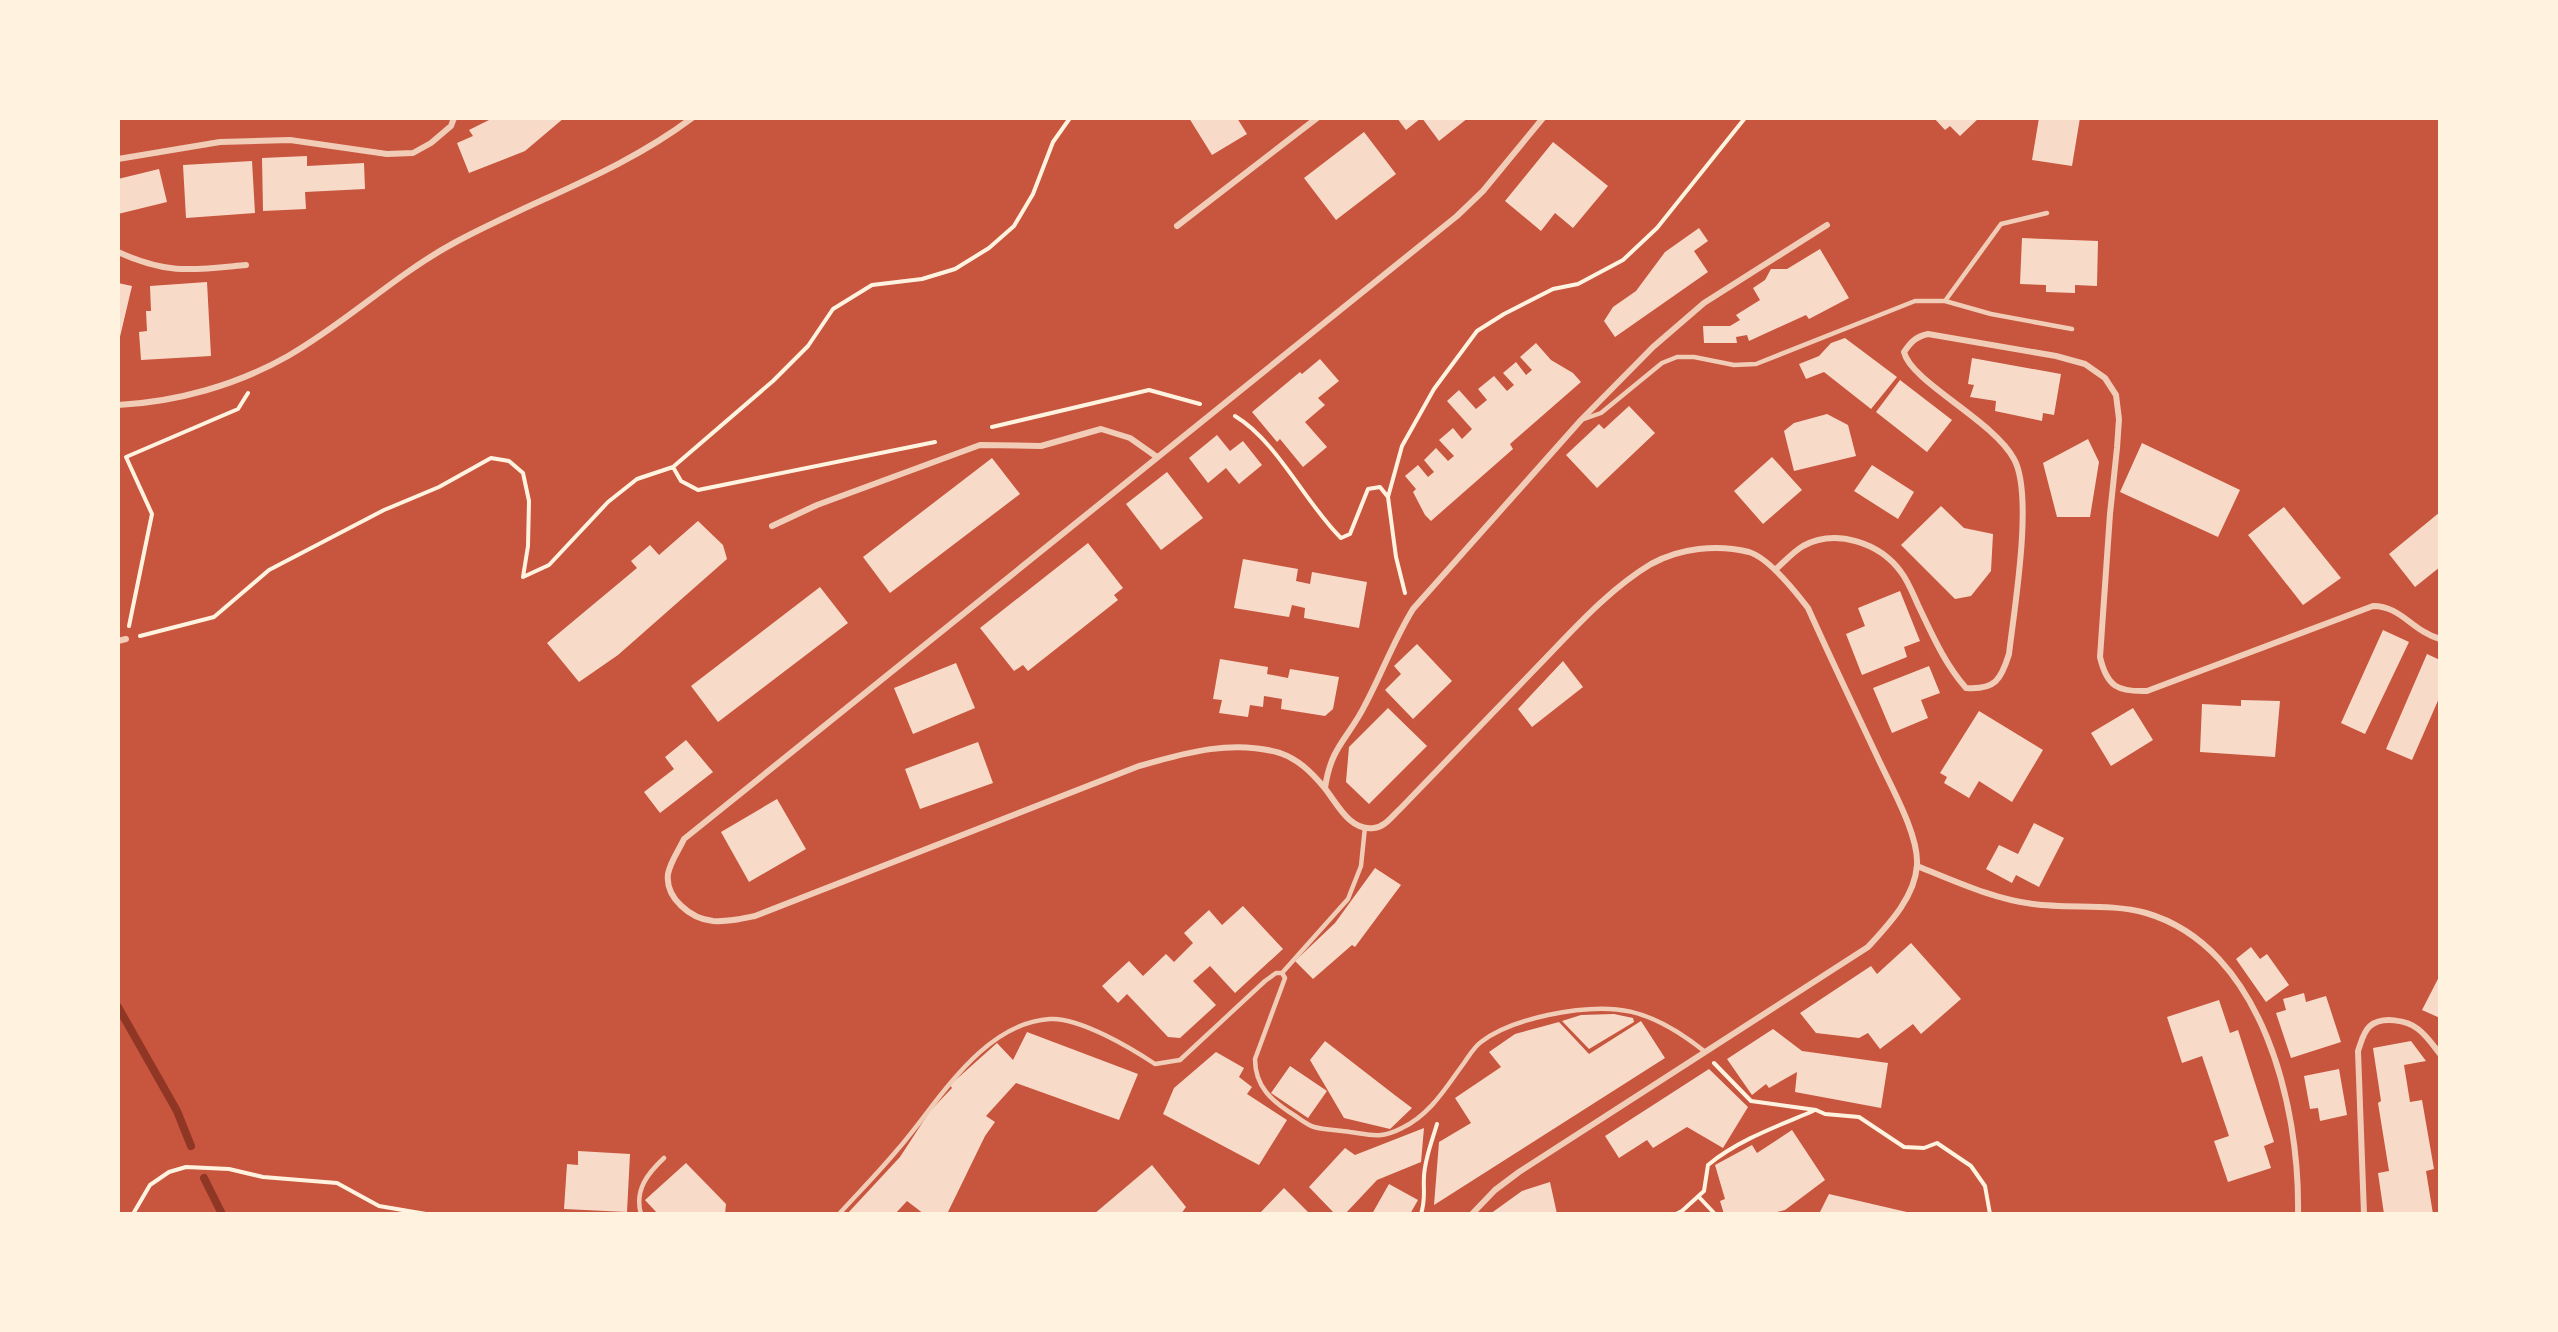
<svg xmlns="http://www.w3.org/2000/svg" width="2558" height="1332" font-family="Arial,sans-serif">
	<style>
		.lines { fill: none; stroke-linecap: round; stroke-linejoin: round }
		.stream { stroke: #8f3625; stroke-width: 8 }
		.building { fill: #f7dbc8 }
		.path { stroke: #fff3e0; stroke-width: 4 }
		.service { stroke: #f1ccb7; stroke-width: 4.5 }
		.minor { stroke: #f1ccb7; stroke-width: 6 }
	</style>
	<rect width="100%" height="100%" fill="#c8553d"/>
	<g class="lines">
		<!-- stream -->
		<path class="stream" d="M118,1007L177,1111L191,1146
			M204,1178L222,1214"/>
	</g>
	<!-- building -->
	<path class="building" d="M493,118H564L525,151L469,173L457,143L473,136L469,130Z
		M1189,118H1237L1247,134L1212,155Z
		M1397,118H1421L1406,130Z
		M1422,118H1468L1439,141Z
		M1934,118H1979L1960,136L1950,126L1945,130Z
		M2039,118H2080L2072,166L2032,160Z
		M1364,132L1396,174L1336,220L1304,178Z
		M1553,142L1608,186L1573,228L1555,213L1541,231L1505,201Z
		M307,156V166L364,163L365,189L305,192L306,209L263,211L262,158Z
		M252,161L255,213L186,218L183,165Z
		M159,169L167,202L118,214V179Z
		M1699,228L1708,241L1694,251L1708,272L1615,337L1604,321L1613,307L1636,291L1665,252Z
		M2022,238L2098,241L2097,286L2075,285V293L2046,292V285L2020,284Z
		M1820,249L1849,298L1809,319L1806,315L1749,341L1747,335L1736,337L1737,343H1704L1703,326H1730L1740,320L1736,315L1760,300L1753,288L1765,280L1771,269H1787Z
		M207,282L211,356L141,360L139,332L147,331L146,311H151L150,286Z
		M118,283L132,286L119,341H118Z
		M1845,338L1897,377L1871,409L1824,372L1806,379L1799,364L1819,356L1831,343Z
		M1536,343L1551,360L1573,373L1581,382L1510,444L1513,449L1431,521L1425,515L1413,492L1416,489L1405,476L1418,465L1428,477L1434,472L1424,460L1436,448L1448,461L1454,456L1439,440L1453,428L1462,439L1472,429L1447,401L1459,390L1476,409L1487,400L1478,389L1494,376L1507,391L1514,385L1503,373L1516,362L1526,375L1532,370L1520,357Z
		M1972,358L2061,374L2054,415L2043,413L2042,421L1995,411L1996,401L1970,397L1974,385L1968,384Z
		M1320,359L1339,381L1318,398L1325,405L1305,422L1327,447L1303,467L1280,439L1277,442L1252,412L1300,372L1302,374Z
		M1900,380L1952,420L1927,452L1876,412Z
		M1629,406L1655,433L1597,488L1566,455L1599,424L1604,429Z
		M1827,414L1848,425L1856,456L1794,471L1784,431L1794,423Z
		M1217,435L1230,451L1243,441L1262,465L1239,484L1226,468L1208,483L1189,458Z
		M2088,439L2099,462L2090,517H2057L2043,463Z
		M2142,443L2240,490L2218,537L2120,492Z
		M1772,457L1802,490L1763,524L1734,491Z
		M992,458L1020,494L890,593L863,557Z
		M1872,465L1914,492L1898,519L1854,491Z
		M1167,472L1203,518L1161,550L1126,504Z
		M1941,506L1964,528L1993,534L1991,571L1971,596L1955,599L1901,545Z
		M2284,507L2341,578L2303,605L2248,535Z
		M2440,512V567L2415,587L2389,554Z
		M698,521L723,545L727,559L618,655L579,682L547,643L637,568L631,561L650,545L659,555Z
		M1088,543L1123,588L1114,595L1118,600L1028,671L1023,665L1014,671L980,628Z
		M1243,559L1298,569L1296,581L1310,584L1312,572L1367,582L1359,628L1304,618L1305,608L1292,605L1289,617L1234,608Z
		M820,587L848,623L718,722L691,686Z
		M1900,591L1920,641L1904,647L1907,657L1862,675L1846,634L1865,626L1858,608Z
		M2383,630L2409,642L2365,734L2341,723Z
		M1417,644L1452,681L1413,719L1385,690L1401,674L1394,666Z
		M2427,654L2440,660V696L2412,760L2386,749Z
		M1220,659L1268,667L1267,674L1288,678L1290,669L1339,677L1333,709L1325,716L1281,709L1282,699L1264,696L1263,707L1250,705L1248,717L1219,713L1222,700L1213,699Z
		M1563,661L1583,687L1532,727L1518,709Z
		M956,663L975,708L913,734L894,688Z
		M1929,666L1940,693L1921,700L1928,718L1892,733L1873,688Z
		M2241,700L2280,701L2275,757L2200,752L2202,704L2241,706Z
		M1388,708L1427,746L1369,804L1346,782L1349,747Z
		M2133,708L2153,740L2111,766L2091,733Z
		M1979,711L2043,750L2012,802L1979,781L1969,798L1944,783L1947,777L1940,773Z
		M686,740L713,772L660,813L644,792L674,769L665,757Z
		M978,742L993,783L920,809L905,769Z
		M777,799L806,849L749,882L721,832Z
		M2034,823L2064,838L2039,887L2016,875L2012,883L1986,869L1999,845L2018,854Z
		M1375,868L1401,885L1355,947L1352,945L1313,979L1295,961L1335,923Z
		M1243,906L1283,949L1235,993L1210,966L1193,981L1216,1005L1180,1038L1168,1037L1127,994L1118,1003L1102,986L1129,961L1143,976L1166,954L1174,962L1193,943L1184,933L1209,910L1222,925Z
		M1911,943L1961,999L1921,1034L1913,1024L1880,1049L1868,1033L1859,1038L1816,1033L1800,1013L1871,966L1877,974Z
		M2251,947L2260,959L2267,954L2289,985L2266,1002L2236,959Z
		M2440,975V1018L2422,1010Z
		M2304,993L2306,1002L2326,996L2341,1042L2291,1058L2276,1013L2286,1010L2283,999Z
		M2219,1000L2230,1033L2238,1030L2274,1142L2264,1146L2271,1168L2228,1182L2214,1141L2229,1136L2202,1056L2182,1063L2167,1017Z
		M1614,1014L1633,1018L1634,1022L1589,1049L1562,1021L1581,1015Z
		M1641,1021L1665,1058L1434,1205L1439,1142L1471,1123L1455,1098L1501,1067L1489,1052L1515,1034L1559,1022L1589,1054Z
		M1773,1029L1802,1051L1888,1063L1881,1108L1795,1092L1797,1072L1769,1088L1766,1084L1752,1095L1727,1059Z
		M1027,1032L1138,1074L1119,1120L1016,1083L986,1116L995,1122L985,1136L947,1214H924L907,1201L895,1214H847L900,1157L930,1111L952,1088L950,1085L997,1043L1013,1060Z
		M1325,1041L1396,1096L1412,1108L1390,1129L1344,1118L1310,1060Z
		M2411,1041L2426,1061L2404,1065L2410,1102L2422,1100L2434,1169L2426,1171L2433,1214H2384L2378,1173L2389,1171L2378,1103L2381,1101L2373,1048Z
		M1216,1052L1244,1068L1239,1077L1252,1087L1247,1094L1287,1120L1259,1165L1163,1114L1174,1088Z
		M1290,1066L1327,1091L1308,1118L1271,1093Z
		M1709,1069L1748,1107L1723,1148L1687,1127L1653,1148L1647,1140L1619,1158L1605,1136Z
		M2339,1069L2347,1115L2320,1121L2318,1108L2310,1109L2304,1076Z
		M1424,1128L1421,1162L1377,1180L1345,1214H1335L1309,1187L1345,1148L1355,1155Z
		M1792,1130L1825,1180L1785,1210L1769,1214H1724L1720,1201L1725,1199L1715,1165L1752,1145L1757,1153Z
		M578,1151L630,1154L627,1212L564,1209L567,1164L578,1165Z
		M686,1163L726,1204L725,1214H658L645,1200Z
		M1152,1165L1186,1207L1181,1214H1094Z
		M1550,1182L1557,1214H1490L1522,1191Z
		M1389,1184L1418,1200L1410,1214H1372Z
		M1284,1188L1310,1214H1259Z
		M1829,1194L1911,1213V1214H1824L1820,1212Z"/>
	<g class="lines">
		<!-- path -->
		<path class="path" d="M1235,416C1277,441 1306,504 1341,538L1350,534L1368,489L1380,487L1388,497
			M992,427L1149,390L1200,404
			M673,467L773,381L808,346L833,309L872,285L922,279L955,269L989,248L1014,226L1033,194L1053,142L1070,118
			M1405,593L1396,557L1388,497L1402,446L1434,389L1477,331L1504,314L1553,289L1578,284L1623,260L1657,228L1745,118
			M129,626L152,514L126,457L238,409L248,393
			M140,636L214,617L269,570L384,510L439,487L491,458L509,461L523,473L529,501L528,546L523,577L549,565L608,502L637,479L673,467L681,481L698,490L935,442
			M1714,1063L1751,1101L1816,1110L1825,1114L1859,1117L1904,1147L1924,1148L1937,1143L1971,1166L1985,1186L1990,1214
			M1699,1197L1715,1214
			M133,1214L150,1185L169,1172L186,1167L229,1169L263,1177L337,1183L379,1206L426,1214
			M1421,1214C1426,1198 1423,1191 1424,1176C1425,1158 1432,1141 1437,1124
			M1676,1214L1682,1211L1704,1191L1708,1165C1738,1140 1778,1126 1813,1111"/>
		<!-- service -->
		<path class="service" d="M1945,301L2001,224L2047,213
			M1584,419L1601,413L1662,363L1677,357H1694L1734,365L1756,364L1915,301H1945L1991,314L2072,329
			M1282,973L1348,899L1361,866L1365,827
			M641,1214C634,1190 648,1173 664,1158
			M839,1214C859,1192 879,1172 898,1149C938,1103 982,1023 1050,1019C1079,1017 1131,1048 1155,1064L1180,1060L1265,981L1276,973H1282L1285,978L1255,1059C1255,1087 1272,1101 1294,1115C1300,1119 1307,1125 1314,1127C1325,1130 1338,1130 1350,1132C1371,1135 1381,1139 1402,1128C1431,1114 1446,1087 1464,1063C1469,1056 1474,1047 1481,1042C1500,1027 1525,1020 1548,1015C1614,1001 1650,1008 1704,1051"/>
		<!-- minor -->
		<path class="minor" d="M118,159L220,142L290,140L387,154L413,153L431,143L451,126L454,118
			M1177,226L1317,118
			M118,252C168,275 193,270 246,265
			M118,405C177,402 237,385 288,356C346,323 395,275 454,243C533,200 619,173 692,118
			M772,526L817,505L980,445L1041,446L1101,429L1130,438L1157,457
			M1775,570C1784,562 1793,552 1803,546C1836,528 1880,543 1901,572C1908,581 1913,594 1918,605C1932,634 1944,663 1966,688C1995,690 2001,680 2009,654C2014,610 2034,495 2014,459C1993,420 1911,382 1904,352C1911,342 1915,337 1928,334L2056,356L2085,364L2105,378L2116,395L2119,419L2117,448L2110,514L2100,657C2107,687 2118,692 2147,691L2373,606C2401,606 2412,631 2440,639
			M118,641L126,639
			M1325,788C1331,746 1348,739 1365,705C1382,673 1394,640 1413,609L1581,420L1653,347L1704,303L1827,225
			M1917,866C1955,881 1993,899 2033,904C2071,909 2110,903 2146,913C2263,947 2300,1108 2298,1214
			M1472,1214L1495,1190L1519,1172L1868,947C1889,924 1915,897 1917,865C1919,834 1889,783 1876,754C1853,705 1830,657 1808,608C1795,591 1769,558 1749,552C1717,544 1680,548 1651,564C1609,589 1573,630 1539,665C1493,713 1446,761 1400,809C1392,816 1385,827 1374,828C1349,832 1336,801 1323,786C1311,772 1298,759 1280,753C1232,739 1185,753 1139,766L755,916C741,919 728,922 713,921C691,919 665,898 668,874C670,862 679,850 684,839L1457,216L1483,191L1543,118
			M2364,1214L2358,1051C2361,1043 2363,1032 2370,1026C2382,1016 2407,1020 2418,1029C2427,1036 2433,1045 2440,1054"/>
	</g>
	<!-- border -->
	<rect width="2558" height="1332" fill="none" stroke="#fff3e0" stroke-width="240"/>
</svg>
